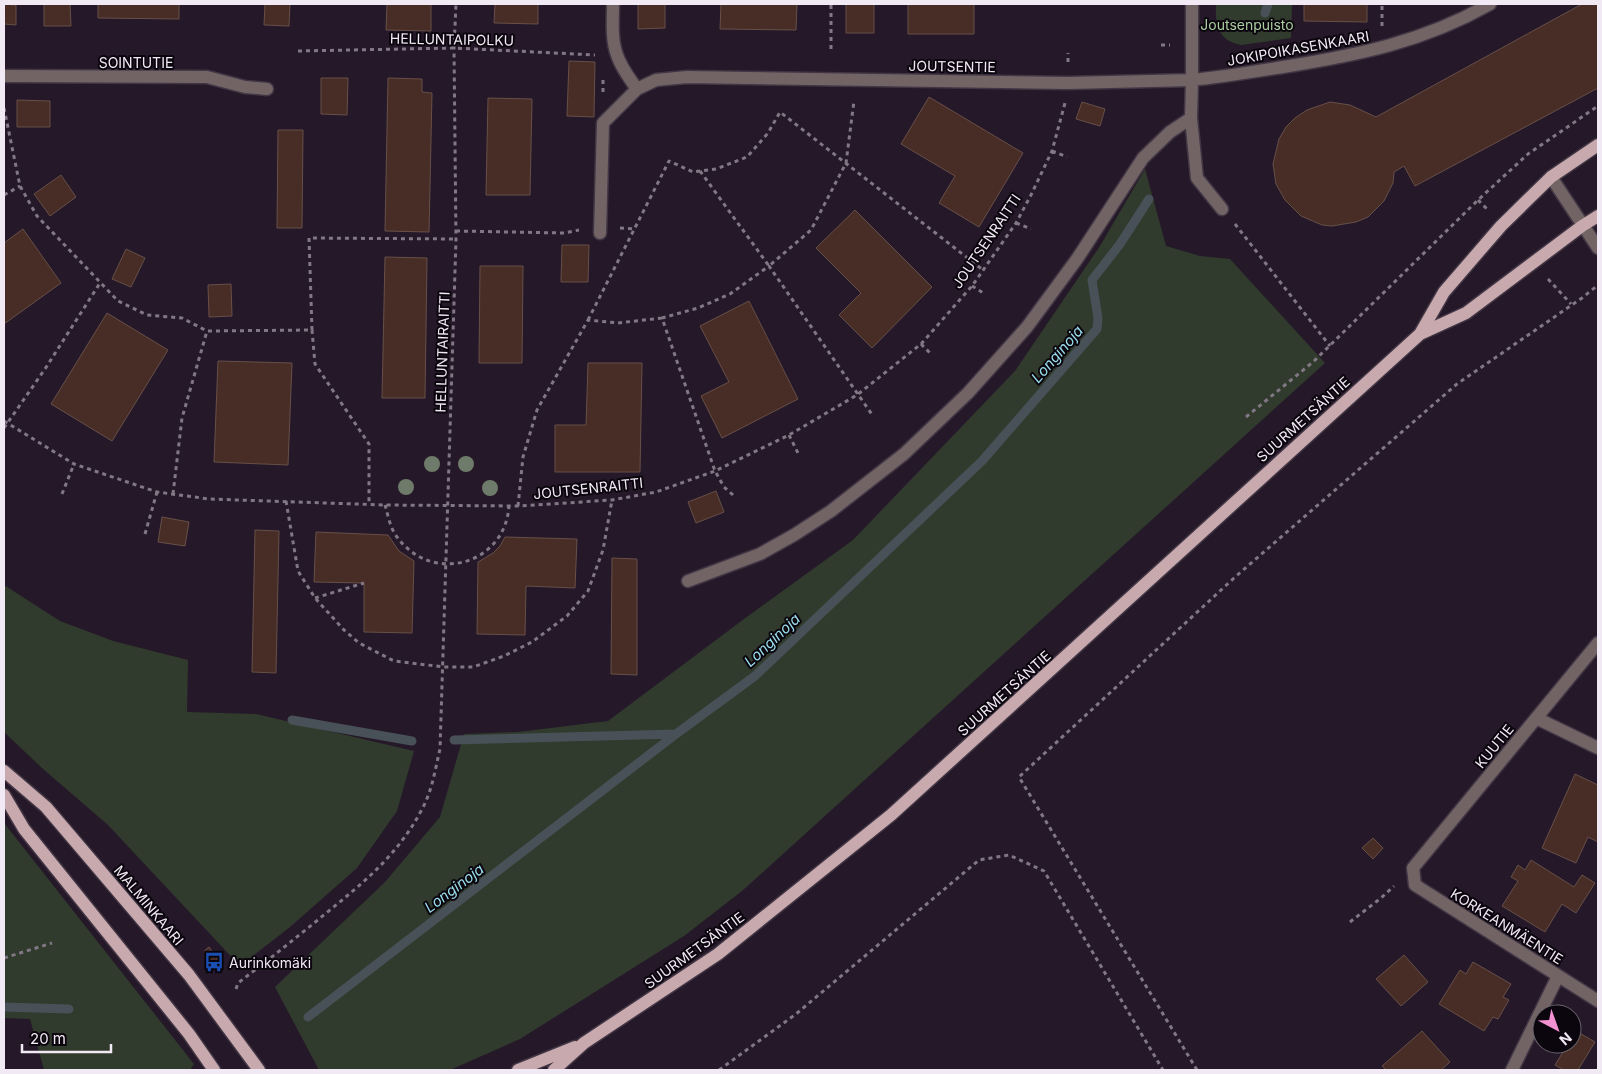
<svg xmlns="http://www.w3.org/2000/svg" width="1602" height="1074" font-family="Inter,sans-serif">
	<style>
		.green { fill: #303b2d }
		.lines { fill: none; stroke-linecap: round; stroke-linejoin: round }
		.stream { stroke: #485158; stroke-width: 9 }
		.building { fill: #482d26; stroke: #674f49 }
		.minor-casing { stroke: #423645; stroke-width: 15 }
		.major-casing { stroke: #423645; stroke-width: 15 }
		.path { stroke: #827885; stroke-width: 3; stroke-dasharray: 4 4; stroke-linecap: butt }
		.minor { stroke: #726465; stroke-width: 12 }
		.major { stroke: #c8aaae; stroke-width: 12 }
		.tree { fill: #6e7b6a }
		.labels { text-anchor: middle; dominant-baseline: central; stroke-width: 4; stroke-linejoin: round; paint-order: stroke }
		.park-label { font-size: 14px; fill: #a9cca0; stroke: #0b060d }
		.street-label { font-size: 14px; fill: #f1e9f4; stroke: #0b060d }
		.poi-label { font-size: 14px; fill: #f1e9f4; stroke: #0b060d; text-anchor: start }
		.water-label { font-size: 15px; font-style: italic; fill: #99ddec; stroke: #0b060d }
	</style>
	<rect width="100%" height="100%" fill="#251929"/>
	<!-- green -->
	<path class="green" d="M1216,4H1292L1291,38L1241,45C1218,41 1215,24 1216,4Z
		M1145,169L1166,246L1200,256L1230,259L1325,363L742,891L684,936L520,1039L450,1070H319L275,987L385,882L440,817L464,734L518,732L608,721L744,619L853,540L1015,371L1100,246Z
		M4,585L60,621L113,641L188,660L187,712L256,714L414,751L397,811L357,868L290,927L240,966L108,825L42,768L4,732Z
		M4,823L194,1064L190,1070H44L30,1019L4,1018Z"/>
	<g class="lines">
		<!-- stream -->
		<path class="stream" d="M1265,13L1268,4
			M292,720L412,741
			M454,740L676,734
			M4,1007L69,1009
			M308,1017L676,734L755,676L982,461L1097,329L1098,318L1092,280L1120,244L1149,199"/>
	</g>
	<!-- building -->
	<path class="building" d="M4,4L16,5V25L4,24Z
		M44,4H70L71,26H44Z
		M98,4H179V19L98,18Z
		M265,4H290L289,26L264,25Z
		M387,4H431V31L386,30Z
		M495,4H538V24L494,23Z
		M638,4H665V28L638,29Z
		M721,4H797L796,30L720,29Z
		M846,4H874V33H846Z
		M908,4H974V34H908Z
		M1304,4H1367V22L1304,21Z
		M1582,4H1598V88L1415,186L1404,166L1394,172L1393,183L1384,201L1368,217L1356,222L1332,226L1322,225L1301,216L1285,200L1276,184L1273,164L1279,139L1286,127L1295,118L1307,110L1330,102L1350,105L1376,117Z
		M569,61L595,62L594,117L567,116Z
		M321,78H348L347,115L321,114Z
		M388,78L422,79V92L432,93L429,232L385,231Z
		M929,97L1023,153L979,227L939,203L955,176L901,144Z
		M488,98L532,99L530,195H486Z
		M17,100L50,101V127H17Z
		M1082,102L1105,109L1100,126L1076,119Z
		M278,130H303L302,228H277Z
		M61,175L76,197L50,216L34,194Z
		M855,210L932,287L872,348L839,315L861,293L816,248Z
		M23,229L61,283L4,324V243Z
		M562,245H589L588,282H561Z
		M126,249L145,258L131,287L112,279Z
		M385,257L427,258L425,398H382Z
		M480,266H523L522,363H479Z
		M231,284L232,316L209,317L208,285Z
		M749,301L798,399L722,438L701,396L729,382L700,326Z
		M107,313L168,350L112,441L51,404Z
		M218,361L292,363L288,465L214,462Z
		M588,363H642L640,472H555V425H586Z
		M716,491L724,512L696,523L688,502Z
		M162,517L189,522L185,546L158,542Z
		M255,530L279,531L276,673L252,672Z
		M316,532L388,535L399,551L414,561L412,633L364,632V583L314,582Z
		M505,537L577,539L575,588L526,586L525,635L477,634L478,562L493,553L500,546Z
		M612,558L637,559V675L611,674Z
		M1575,774L1598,785V842L1588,837L1576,863L1542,848Z
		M1373,838L1383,848L1373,859L1362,848Z
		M1531,860L1574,887L1582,875L1595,883L1576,913L1562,904L1545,932L1502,906L1518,881L1511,877L1518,865L1525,870Z
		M209,947L219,961L214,965L204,951Z
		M1404,955L1428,982L1401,1006L1376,979Z
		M1473,962L1511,984L1503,997L1509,1000L1498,1019L1493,1017L1484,1031L1439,1004L1460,970L1466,974Z
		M1422,1031L1450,1062L1441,1070H1386L1382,1066Z
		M1576,1031L1595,1042L1578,1070H1564L1555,1065L1568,1044H1572V1037Z"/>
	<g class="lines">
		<defs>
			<path id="minor" d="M613,4C613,20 611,39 617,55C621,67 629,78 637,89
				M4,76L207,77L245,87L267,89
				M1551,177L1598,248
				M1222,209L1197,178L1191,118L1192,80C1222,77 1252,72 1283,67C1358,55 1423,42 1490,4
				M600,233L603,123L637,89L656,80L687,77L1068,83L1192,80V4
				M688,581L760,554L794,535L831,511L904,454L968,393L1027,327L1077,259L1143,158L1170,132L1191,118
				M1598,643L1413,868L1415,885L1598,1001
				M1536,718L1598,748
				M1512,1070L1558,976"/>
			<path id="major" d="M1420,334L1466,313L1582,226L1598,216
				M4,771L46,807L189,975L259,1070
				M4,795L24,829L189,1034L214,1070
				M518,1070L575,1047
				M554,1070L584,1043L718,954L891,815L1420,334L1444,292L1501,226L1551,177L1598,145"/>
		</defs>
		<!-- minor casing -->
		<use href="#minor" class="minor-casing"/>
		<!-- major casing -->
		<use href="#major" class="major-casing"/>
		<!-- path -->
		<path class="path" d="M1382,26V4
			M1161,45H1170
			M831,49V4
			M298,51L454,48L595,55
			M1068,62V53
			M603,92V78
			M4,108L20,186L37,216L118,301L147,315L182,318L207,331L312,330L315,364L369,444V503
			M1052,151L1067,157
			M700,171L769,266L811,230L846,163L854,101
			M4,195L20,186
			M1478,200L1488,210
			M1016,223L1031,229
			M1235,224L1330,346
			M620,228L634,229
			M456,231L564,233L579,230
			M1548,279L1571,304
			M972,286L985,294
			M588,320L669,161L693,172L716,169L747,157L768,133L780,112L983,270
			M312,330L309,238L456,239
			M921,344L931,354
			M1246,417L1313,362L1478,200L1528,154L1598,106
			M4,421L74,464L157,492L209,499L385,505L518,506L612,500L656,492L715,471L789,435L857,395L921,344L972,286L1016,223L1031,195L1052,151L1065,103
			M4,428L45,369L100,283
			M789,435L799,455
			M62,494L74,464
			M173,494L182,418L207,331
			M733,495L724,487L715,471L662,318L698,308L730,294L769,266L873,416
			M286,501L298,571L315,598L344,630L359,643L394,661L444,667H473L504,656L532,642L567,616L588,591L603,550L612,500
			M385,505C388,515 390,528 397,537C432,585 505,565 509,506
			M518,506L523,457L537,410L588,320L618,323L662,318
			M145,534L157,492
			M315,598L364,583
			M1350,922L1381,898L1394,886
			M4,958L52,943
			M236,989L238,983C267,961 296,938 325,914C363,883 397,856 421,811C432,792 435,770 440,749L456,239L454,48L456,4
			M719,1070L796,1014L979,860L1009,855L1044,871L1163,1070
			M1197,1070L1019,777L1234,578L1457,384L1582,298L1598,285"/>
		<!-- minor -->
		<use href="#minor" class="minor"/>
		<!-- major -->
		<use href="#major" class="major"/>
	</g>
	<!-- trees -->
	<g class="tree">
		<circle cx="432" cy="464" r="8"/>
		<circle cx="466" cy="464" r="8"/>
		<circle cx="406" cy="487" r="8"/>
		<circle cx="490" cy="488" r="8"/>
	</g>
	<!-- icons -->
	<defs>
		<symbol id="bus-bare" viewBox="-9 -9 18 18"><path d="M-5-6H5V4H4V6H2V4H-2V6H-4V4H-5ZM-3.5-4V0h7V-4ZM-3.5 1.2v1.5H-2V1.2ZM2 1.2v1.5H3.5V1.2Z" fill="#1a4fb4" stroke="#0b060d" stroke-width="2.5" paint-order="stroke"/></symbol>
	</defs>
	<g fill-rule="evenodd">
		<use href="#bus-bare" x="200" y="948" width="28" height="28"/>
	</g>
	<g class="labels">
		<!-- park labels -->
		<g class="park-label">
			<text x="1247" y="24">Joutsenpuisto</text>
		</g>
		<!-- street labels -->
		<g class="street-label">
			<text transform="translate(452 39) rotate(1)">HELLUNTAIPOLKU</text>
			<text transform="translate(1298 48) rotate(-10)">JOKIPOIKASENKAARI</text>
			<text x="136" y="62">SOINTUTIE</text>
			<text transform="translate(952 66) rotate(1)">JOUTSENTIE</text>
			<text transform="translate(986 241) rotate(-56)">JOUTSENRAITTI</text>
			<text transform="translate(442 352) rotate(-88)">HELLUNTAIRAITTI</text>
			<text transform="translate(1303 419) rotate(-42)">SUURMETSÄNTIE</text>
			<text transform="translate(588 488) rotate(-6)">JOUTSENRAITTI</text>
			<text transform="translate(1004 693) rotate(-42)">SUURMETSÄNTIE</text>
			<text transform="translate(1494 746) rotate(-51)">KUUTIE</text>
			<text transform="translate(149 905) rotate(50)">MALMINKAARI</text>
			<text transform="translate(1507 926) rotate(32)">KORKEANMÄENTIE</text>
			<text transform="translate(694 950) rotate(-36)">SUURMETSÄNTIE</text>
		</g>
		<!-- poi labels -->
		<g class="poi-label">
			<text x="229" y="962">Aurinkomäki</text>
		</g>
		<!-- water labels -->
		<g class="water-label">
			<text transform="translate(1057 354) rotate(-49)">Longinoja</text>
			<text transform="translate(772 640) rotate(-43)">Longinoja</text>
			<text transform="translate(454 888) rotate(-37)">Longinoja</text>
		</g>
	</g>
	<!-- border -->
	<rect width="1602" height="1074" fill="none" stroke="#f1e9f4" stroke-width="10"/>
	<!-- north arrow -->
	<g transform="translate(1557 1029) rotate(139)"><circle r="24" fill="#0b060d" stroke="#676169"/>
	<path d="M0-4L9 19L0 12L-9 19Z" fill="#f491d3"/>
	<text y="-8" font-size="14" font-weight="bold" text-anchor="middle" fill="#f1e9f4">N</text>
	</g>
	<!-- scale -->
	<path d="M22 1044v8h89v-8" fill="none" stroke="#f1e9f4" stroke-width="2.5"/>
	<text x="30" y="1044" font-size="15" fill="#f1e9f4" stroke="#0b060d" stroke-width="4" paint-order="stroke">20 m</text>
</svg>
